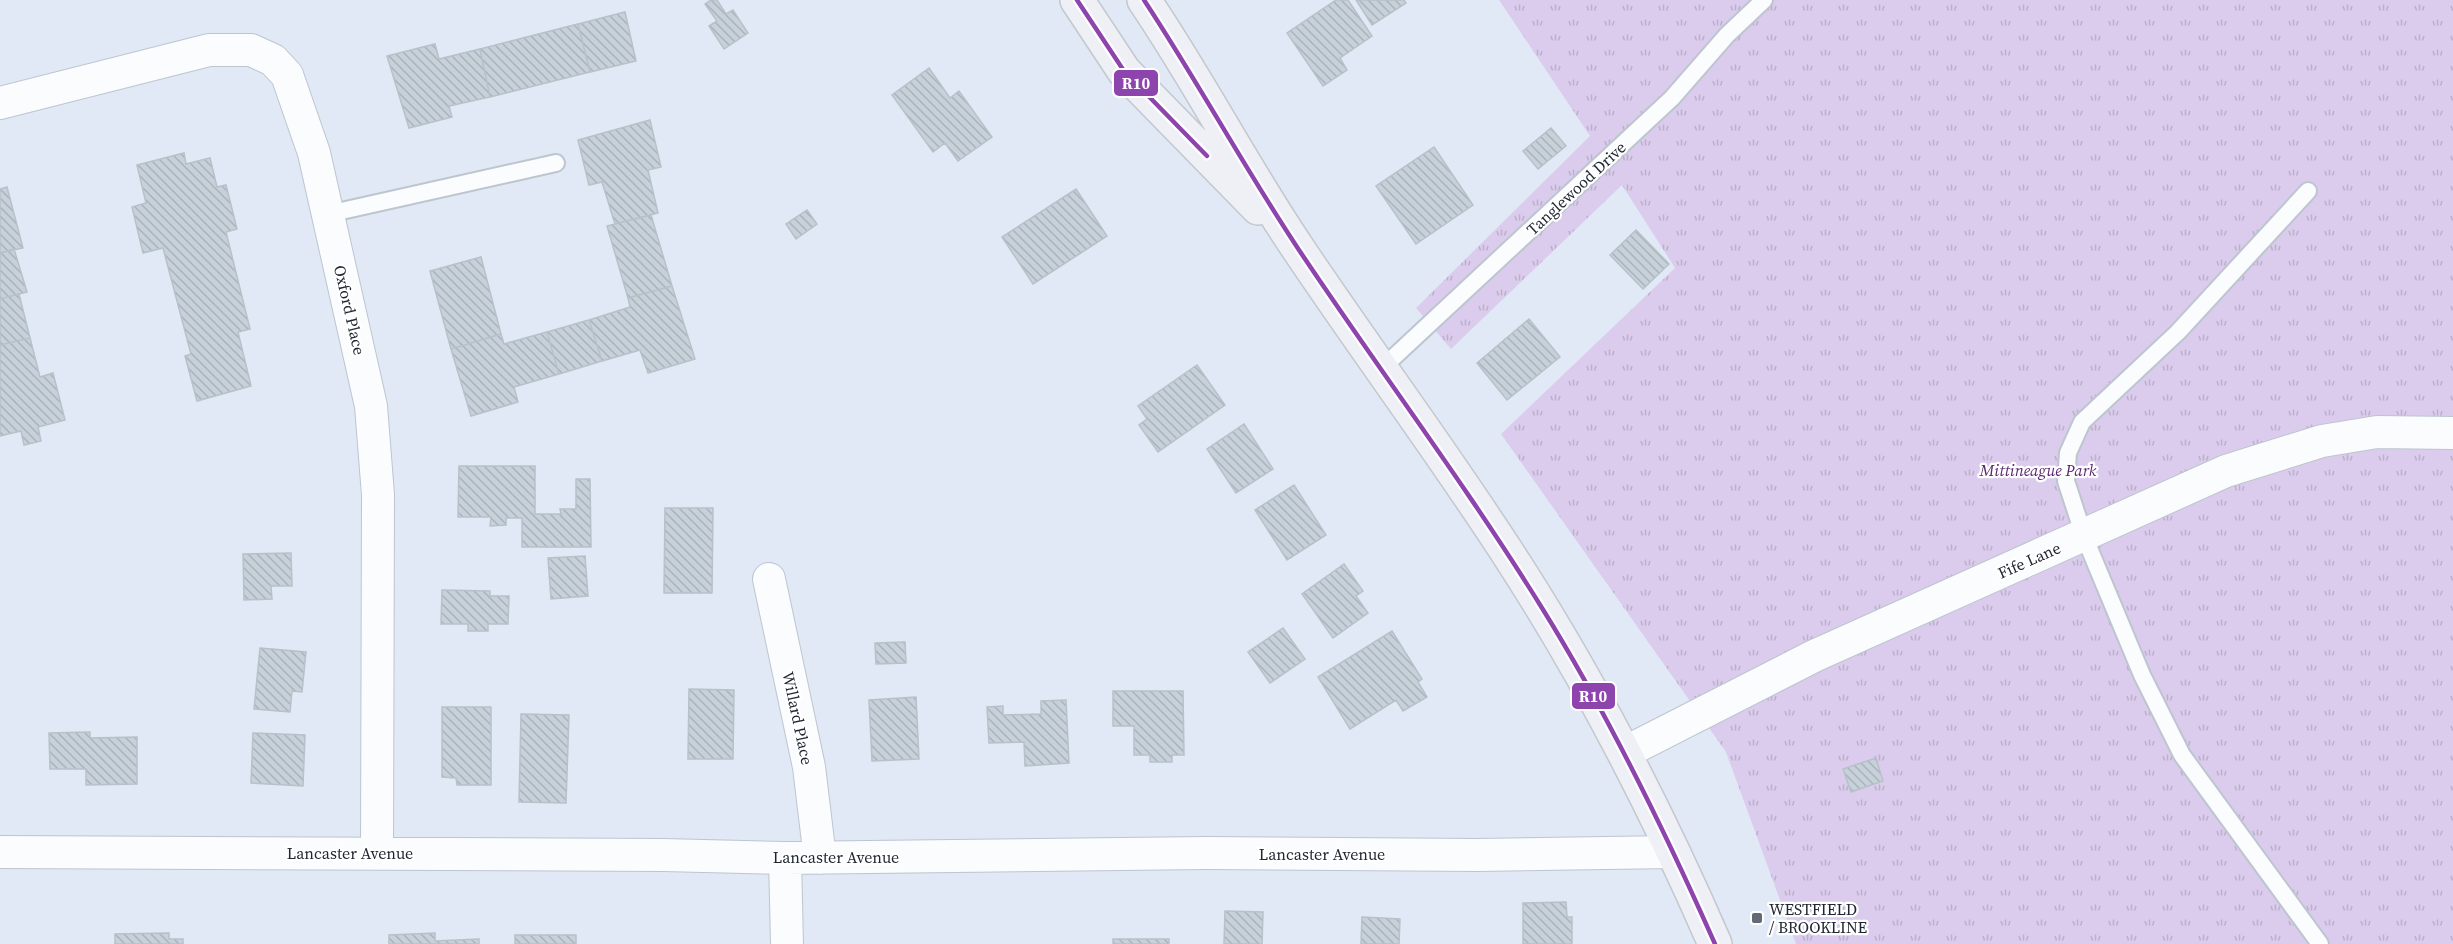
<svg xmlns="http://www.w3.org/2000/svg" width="2453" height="944" font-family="'Source Serif 4',serif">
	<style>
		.park { fill: url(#park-tufts) }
		.building { fill: url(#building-back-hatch); stroke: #b7c1c9; stroke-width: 1.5 }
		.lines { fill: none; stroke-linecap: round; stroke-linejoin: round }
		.lane-casing { stroke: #bdc5cf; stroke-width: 20 }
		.street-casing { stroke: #bdc5cf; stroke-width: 34 }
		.primary-casing { stroke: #c3c7ce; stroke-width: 36 }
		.lane { stroke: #fafcfe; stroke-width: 16 }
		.street { stroke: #fafcfe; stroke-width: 32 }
		.primary { stroke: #eef0f6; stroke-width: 33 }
		.bus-1-casing { stroke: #fff; stroke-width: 9 }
		.bus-1 { stroke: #8e44ad; stroke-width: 4.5 }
		.poi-dot { fill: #636a75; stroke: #fff; stroke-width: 2 }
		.labels { text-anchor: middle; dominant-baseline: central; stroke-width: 4.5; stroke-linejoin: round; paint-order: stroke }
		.street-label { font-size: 16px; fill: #1f2630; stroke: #fff }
		.park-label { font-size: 16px; font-style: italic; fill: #5b2670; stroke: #fff }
		.poi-label { font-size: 16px; fill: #1f2630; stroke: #fff; text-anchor: start }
		.line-badge { stroke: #fff; stroke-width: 2 }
		.badge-label { font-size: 16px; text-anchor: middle; font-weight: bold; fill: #fff }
	</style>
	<defs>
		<pattern id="park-tufts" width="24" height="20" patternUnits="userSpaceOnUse" patternTransform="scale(1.5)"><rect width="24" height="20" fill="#dbcced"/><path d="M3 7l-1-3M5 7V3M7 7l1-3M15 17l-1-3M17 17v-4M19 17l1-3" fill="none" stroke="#bcafcc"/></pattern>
		<pattern id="building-back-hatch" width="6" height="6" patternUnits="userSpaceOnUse" patternTransform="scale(1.5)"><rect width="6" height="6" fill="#c7d1da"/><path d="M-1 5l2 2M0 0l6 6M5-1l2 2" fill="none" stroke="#aab3bb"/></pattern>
	</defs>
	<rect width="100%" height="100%" fill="#e0e9f5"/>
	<!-- park -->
	<path class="park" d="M1499,0H2453V944H1796L1726,752L1501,434L1675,268L1622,185L1451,349L1416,308L1590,136Z"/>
	<!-- building -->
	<path class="building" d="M711,0H717L726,14L733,10L748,33L724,49L709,26L717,21L705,4Z
		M1336,0H1348L1372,36L1340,58L1347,70L1323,86L1287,33Z
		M1356,0H1404L1406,3L1372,25Z
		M625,12L636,61L590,72L578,24Z
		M578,24L590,72L490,97L480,49Z
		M435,44L439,59L480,49L490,97L449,106L452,117L409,128L387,56Z
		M929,68L950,98L959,91L992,137L958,161L945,143L933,152L892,95Z
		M650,120L661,167L648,170L658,213L615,224L602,182L589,185L578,140Z
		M1551,128L1566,146L1538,169L1523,151Z
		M1434,147L1473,205L1416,244L1376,186Z
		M184,153L186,164L210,158L217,187L226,185L237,229L226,232L250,329L238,332L251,386L197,401L185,356L191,354L163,248L143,253L132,207L146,203L137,165Z
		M7,187L23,248L0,253V189Z
		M1076,189L1107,236L1033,284L1002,237Z
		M807,210L817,224L796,239L786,224Z
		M651,215L672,286L628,298L607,226Z
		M1636,230L1669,264L1643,289L1610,255Z
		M14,249L27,292L0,299V253Z
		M481,257L501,334L451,349L430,271Z
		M672,286L695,359L648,373L640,350L602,361L589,320L630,307L628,298Z
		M19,294L30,338L0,345V299Z
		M1529,319L1560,357L1507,400L1477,363Z
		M589,320L602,361L559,374L547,332Z
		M547,332L559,374L514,387L518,402L471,416L451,349L501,334L504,344Z
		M30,338L40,377L53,373L65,420L38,427L41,441L24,445L21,431L0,436V345Z
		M1197,365L1225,405L1158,452L1139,425L1147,419L1138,406Z
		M1244,424L1273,469L1236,493L1207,449Z
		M459,466H535V514H561L560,509H576V479H590L591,547H522V518H506V525L490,526L491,517H458Z
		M1294,485L1326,535L1287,560L1255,510Z
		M665,508H713L712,593H664Z
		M291,553L292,586H271L272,599L244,600L243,554Z
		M585,556L588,596L551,599L548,558Z
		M1344,564L1363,591L1356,596L1368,613L1333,638L1302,594Z
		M442,590L490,591V596H509L508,624H488V631H468V624H441Z
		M1283,628L1305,659L1270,683L1248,652Z
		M1392,631L1422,679L1418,682L1427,697L1403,711L1396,700L1350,729L1318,677Z
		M905,642L906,663L876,664L875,643Z
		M260,648L306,652L302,692L292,691L290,712L254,709Z
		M689,689L734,690L733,759H688Z
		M1113,691H1183L1184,755H1172V762H1150V755H1134V726H1113Z
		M916,697L919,759L872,761L869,700Z
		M1066,700L1069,763L1025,766L1024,742L989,743L987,707L1003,706V715L1041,714V701Z
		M442,707H491V785H457L456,778L442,777Z
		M521,714L569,715L566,803L519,802Z
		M90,732V738L137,737V784L86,785V769H50L49,733Z
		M253,733L305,735L303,786L251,783Z
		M1876,758L1883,781L1851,792L1843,769Z
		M1566,902L1567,917H1572V944H1523V903Z
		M1225,911L1263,912L1262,944H1224Z
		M1362,917L1400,919L1399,944H1361Z
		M169,933V939H183V944H115V934Z
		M435,933V941L479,939V944H389V935Z
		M515,935H576V944H515Z
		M1113,939H1169V944H1113Z"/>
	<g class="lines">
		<defs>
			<path id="lane" d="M2308,191L2178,332L2082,422L2068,453L2066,481L2084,536L2142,675L2182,755L2320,944
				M328,214L556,163
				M1381,369L1672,98L1727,35L1764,0"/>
			<path id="street" d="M0,103L209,50H251L273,60L287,75L314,153L371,406L378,495L377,853
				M769,579L809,767L820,858
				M1624,753L1814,656L2226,471L2322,441L2377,432L2453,433
				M0,852L663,855L785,858L1206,853L1477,855L1672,852
				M785,858L787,944"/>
			<path id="primary" d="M1077,0L1124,71L1258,208
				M1144,0C1199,81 1244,169 1299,250C1370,356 1447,458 1516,566C1593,686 1658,813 1715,944"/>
		</defs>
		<!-- lane casing -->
		<use href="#lane" class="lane-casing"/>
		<!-- street casing -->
		<use href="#street" class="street-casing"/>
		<!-- primary casing -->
		<use href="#primary" class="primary-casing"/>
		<!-- lane -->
		<use href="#lane" class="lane"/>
		<!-- street -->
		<use href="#street" class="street"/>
		<!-- primary -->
		<use href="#primary" class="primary"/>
		<defs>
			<path id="bus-1" d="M1077,0L1124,71L1207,156
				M1144,0C1198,82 1245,169 1299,250C1379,370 1466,485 1542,608C1609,716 1664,829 1715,944"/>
		</defs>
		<!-- bus-1 casing -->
		<use href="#bus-1" class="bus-1-casing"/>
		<!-- bus-1 -->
		<use href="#bus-1" class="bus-1"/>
	</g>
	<!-- markers -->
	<rect class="poi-dot" x="1751" y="912" width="12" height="12" rx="3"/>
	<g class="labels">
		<!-- street labels -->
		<g class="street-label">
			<text transform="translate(1576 188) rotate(-43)">Tanglewood Drive</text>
			<text transform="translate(350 310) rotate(77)">Oxford Place</text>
			<text transform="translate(2029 560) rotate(-24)">Fife Lane</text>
			<text transform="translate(798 718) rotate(78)">Willard Place</text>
			<text x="350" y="853">Lancaster Avenue</text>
			<text x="1322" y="854">Lancaster Avenue</text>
			<text x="836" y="857">Lancaster Avenue</text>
		</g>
		<!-- park labels -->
		<g class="park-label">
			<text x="2038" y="470">Mittineague Park</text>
		</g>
		<!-- poi labels -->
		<g class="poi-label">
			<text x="1769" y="909">WESTFIELD<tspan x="1769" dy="18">/ BROOKLINE</tspan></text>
		</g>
	</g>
	<g class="line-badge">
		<rect x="1113" y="69" width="46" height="28" rx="6" fill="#8e44ad"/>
		<rect x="1571" y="682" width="45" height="28" rx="6" fill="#8e44ad"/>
	</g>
	<g class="badge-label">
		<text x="1136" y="89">R10</text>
		<text x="1593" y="702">R10</text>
	</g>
</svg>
